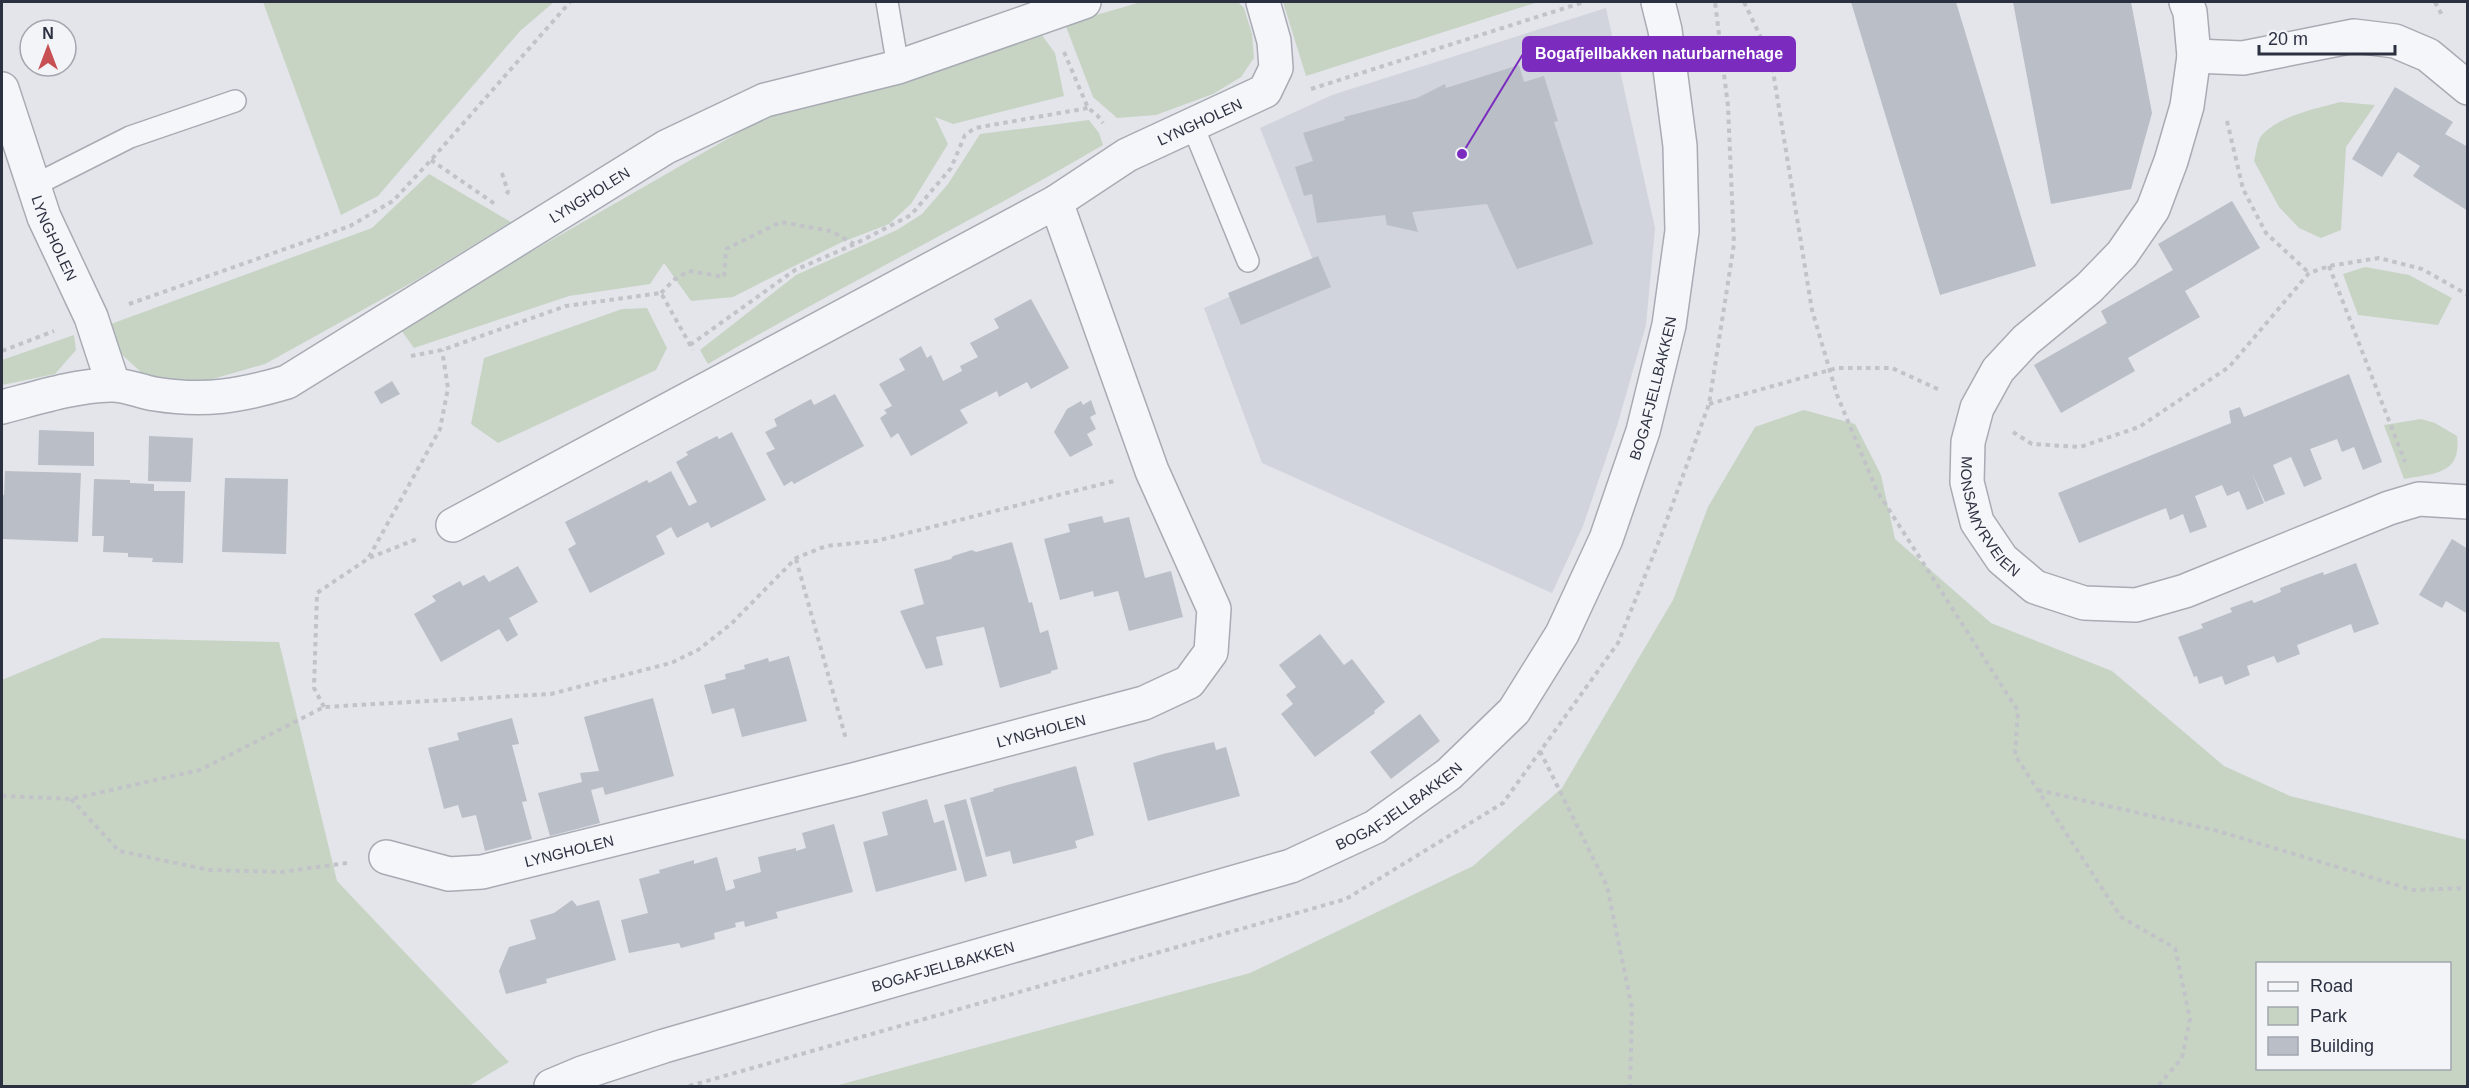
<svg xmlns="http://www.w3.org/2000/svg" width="2469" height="1088" font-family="Arial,sans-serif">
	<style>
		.built { fill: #d1d4dc }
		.green { fill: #c7d4c4; fill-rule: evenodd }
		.building { fill: #babec7 }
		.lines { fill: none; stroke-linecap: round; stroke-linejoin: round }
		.service-casing { stroke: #a8abb4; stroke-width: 24 }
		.minor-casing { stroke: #a8abb4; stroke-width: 36 }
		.tertiary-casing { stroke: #a8abb4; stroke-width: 36 }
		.path { stroke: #c1c3c9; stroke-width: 4; stroke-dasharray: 4.5 4.5; stroke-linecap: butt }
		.service { stroke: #f5f6f9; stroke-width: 21 }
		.minor { stroke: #f5f6f9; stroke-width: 33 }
		.tertiary { stroke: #f5f6f9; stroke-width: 33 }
		.labels { text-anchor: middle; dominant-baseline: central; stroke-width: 4.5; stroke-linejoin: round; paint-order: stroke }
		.street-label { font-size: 15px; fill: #2c3141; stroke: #f2f4f8 }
		.leader { fill: none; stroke: #7b2cbf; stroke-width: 2 }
		.callout-dot { fill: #7b2cbf; stroke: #f2f4f8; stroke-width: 2 }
		.callout { fill: #7b2cbf; stroke: #7b2cbf; stroke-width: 2 }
		.callout-label { font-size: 16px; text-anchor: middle; font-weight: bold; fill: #fff }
	</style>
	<rect width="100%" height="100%" fill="#e3e5ea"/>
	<!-- built -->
	<path class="built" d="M1606,8L1655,228L1646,325L1617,426L1583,526L1552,593L1262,463L1204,308L1313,260L1260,128L1332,95Z"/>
	<!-- green -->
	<path class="green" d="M263,2H554L520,31L378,196L341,215Z
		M1141,2H1238L1244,8L1252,34L1254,58L1241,77L1213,94L1156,115L1117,118L1093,97L1065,24Z
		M1283,2H1538L1306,76Z
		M1041,34L1055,53L1064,96L953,124L935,117L948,144L911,204L889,224L840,243L733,297L691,301L664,263L650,284L569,296L414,348L401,330L449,299L767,116Z
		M2340,102L2375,105L2346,147L2341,230L2321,238L2299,228L2279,207L2254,161C2256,154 2257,140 2262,135C2281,115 2315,109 2340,102Z
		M1089,120L1099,133L1103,145C973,221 838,287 708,364L700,350L796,275L897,230L922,214L948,184L980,134Z
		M429,174L511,222L413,282L265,364L195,384L143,374L119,352L111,324L372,228Z
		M2365,267L2409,275L2452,298L2438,325L2358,315L2343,274Z
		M647,308L667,348L656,370L498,443L471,424L484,358L622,309Z
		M74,335L76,350L55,374L2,385V360Z
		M1804,410L1855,424L1881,475L1895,539L1991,623L2112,671L2224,766L2290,796L2467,840V1086H835L1250,973L1473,866L1562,788L1673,600L1708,507L1755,427ZM2258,964H2450V1068H2258Z
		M2421,419L2435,423L2457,436C2462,475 2434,473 2404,479L2384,425Z
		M102,638L279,642L337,881L509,1062L469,1086H2V680Z"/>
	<!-- building -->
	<path class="building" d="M1851,2H1956L2036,266L1940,295Z
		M2013,2H2131L2152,113L2131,189L2051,204Z
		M1519,65L1524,82L1544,76L1558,121L1554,122L1593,244L1517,269L1487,204L1412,212L1418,232L1387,225L1385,215L1317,223L1312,194L1304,196L1295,167L1313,161L1303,133L1345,120L1344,117L1417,98L1445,84L1446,88Z
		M2395,87L2453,122L2445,134L2468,147V211L2413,176L2420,166L2398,152L2382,177L2352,159Z
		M2232,201L2260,248L2185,291L2200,317L2128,358L2135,371L2061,413L2034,365L2107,323L2101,311L2173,270L2158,244Z
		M1318,256L1331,287L1241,325L1228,293Z
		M1031,299L1069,368L1031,389L1027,382L999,397L997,391L960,410L968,423L911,456L898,433L891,438L880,418L887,413L884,410L892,406L879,384L905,370L899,359L921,346L927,358L931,355L943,381L962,371L960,366L978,357L970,343L999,328L994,319Z
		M2349,374L2382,462L2363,470L2354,447L2342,452L2337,439L2310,449L2322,479L2304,487L2291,457L2273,465L2285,494L2265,502L2252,473L2264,503L2247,510L2239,491L2227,496L2222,485L2195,496L2207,527L2190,533L2183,514L2170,520L2166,508L2079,543L2058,493L2231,423L2229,411L2240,407L2244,417Z
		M392,381L400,394L381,404L374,392Z
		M835,394L864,446L794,484L792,481L784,486L766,453L775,449L765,432L777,426L774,419L811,399L814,405Z
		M1091,400L1096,414L1090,417L1096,429L1087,434L1093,445L1070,457L1054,432L1067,409L1081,401L1083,405Z
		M39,430L94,432V466L38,465Z
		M732,432L766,500L711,528L708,522L677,538L671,527L656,536L665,554L590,593L568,549L576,544L565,522L647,480L649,483L671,471L689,506L697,502L676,462L688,455L686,452L717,436L719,439Z
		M149,436L193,438L191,482L148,481Z
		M5,471L81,473L78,542L3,539L2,495H4Z
		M225,478L288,479L286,554L222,552Z
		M94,479L130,480V483L154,484V491H185L183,563L152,562L153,558L128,557V553L103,552L104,536H92Z
		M1102,516L1104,523L1129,517L1145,578L1171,571L1183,617L1129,631L1118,591L1094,597L1093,591L1060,600L1044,539L1070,532L1068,524Z
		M2452,539L2468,549V614L2446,601L2442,608L2419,595Z
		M1012,542L1029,603L1032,602L1040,633L1048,630L1058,669L1051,671V673L1000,688L984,627L936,637L943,665L926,669L900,611L924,604L914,569L951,559L953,556L972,550L976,552Z
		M2356,563L2379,624L2354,633L2351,624L2297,645L2300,654L2277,663L2274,656L2247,666L2250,675L2225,685L2222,676L2199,684L2197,676L2194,677L2178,637L2203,628L2201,624L2232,612L2230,608L2252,600L2254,603L2281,592L2280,588L2323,572L2324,575Z
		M518,566L538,602L509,618L518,635L507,642L499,629L441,662L414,614L436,601L432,596L460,581L463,586L484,575L489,582Z
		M1320,634L1344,665L1352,659L1385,702L1374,711L1375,713L1315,757L1281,714L1293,704L1286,695L1296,687L1279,665Z
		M789,656L807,721L742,737L734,708L712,714L704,685L726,679L725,674L745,669L744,665L768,658L769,662Z
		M653,698L674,776L605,795L603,787L591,790L600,823L550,836L538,793L582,782L580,773L599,771L584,717Z
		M1420,714L1440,741L1391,779L1370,752Z
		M512,718L519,744L512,745L527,801L522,802L532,839L485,851L476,815L462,818L458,805L444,809L428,748L459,740L457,733Z
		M1214,742L1216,750L1226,747L1240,796L1148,821L1133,763L1163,754Z
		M1076,766L1094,835L1075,841L1077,848L1013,864L1010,851L986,857L970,798L994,791L993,789Z
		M927,799L934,823L944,820L957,870L876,892L863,842L888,835L882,812Z
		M966,799L987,876L965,882L944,805Z
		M834,824L853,892L776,912L778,918L745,927L744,921L735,923L736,927L714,933L715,939L681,948L679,943L629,953L621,920L648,913L639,879L660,873L659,870L694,860V864L717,857L726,891L735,888L733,880L761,872L758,857L796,848V851L806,848L802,833Z
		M572,900L577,906L599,900L616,960L546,979L547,983L506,994L499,971L509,947L536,939L530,920L554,913Z"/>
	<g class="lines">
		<defs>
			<path id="service" d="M887,2L898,67
				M1192,124L1248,261
				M33,186L130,137L235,101"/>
			<g id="minor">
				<path id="s1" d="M2186,2L2190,12L2194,56L2187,106L2171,161L2153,209L2122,254L2089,288L2026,340L1998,370L1977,408L1968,442L1967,482L1977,522L2002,559L2035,587L2084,603L2136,605L2185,591L2389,508L2419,499L2468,502"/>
				<path d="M2194,56L2243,58L2354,36L2395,41L2428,55L2468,88"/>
				<path id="s2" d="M2,89L44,217L91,317L113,384"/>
				<path id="s3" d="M2,407C37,398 73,386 110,385C125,384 141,392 155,394C205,402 240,396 287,382L666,147L765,100L898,67L1084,2"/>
				<path id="s4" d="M453,525L1056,202L1127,155L1265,91L1276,68L1274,41L1263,2"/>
				<path id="s5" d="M386,857L449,874L482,872L857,779L1144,703L1189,682L1211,652L1214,609L1152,471L1056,202"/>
			</g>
			<g id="tertiary">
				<path id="s6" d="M551,1086L582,1073L664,1046L1291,866L1375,827L1449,774L1514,711L1562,634L1606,539L1643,431L1669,325L1682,231L1680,146L1665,30L1658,2"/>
			</g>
		</defs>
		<!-- service casing -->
		<use href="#service" class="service-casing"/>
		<!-- minor casing -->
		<use href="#minor" class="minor-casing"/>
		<!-- tertiary casing -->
		<use href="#tertiary" class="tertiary-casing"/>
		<!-- path -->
		<path class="path" d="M1744,2L1771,59L1812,310L1837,395L1877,491L2018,711L2015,755L2037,789L2121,917L2175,948L2190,1019L2182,1058L2158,1086
			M2435,2L2443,17
			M1064,52L1088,108L1097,115L1103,123
			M1311,89L1584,2
			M2227,121L2243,189L2266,233L2309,273
			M431,160L495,204
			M502,173L508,192L505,196
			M2329,266L2405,462
			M661,293L675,279L689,271L724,277L726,249L781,222L831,231L854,244
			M129,304L350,226L393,201L431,160L570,2
			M690,345L795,270L855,244L911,215L951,168L965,135L975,128L1088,108
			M2,351L54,331
			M411,356L442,350L566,306L661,293L693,350
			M1709,404L1837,368H1892L1942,391
			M2013,432L2032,444L2080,447L2139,427L2229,367L2309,273L2329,266L2379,258L2422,269L2468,295
			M369,557L440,429L448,388L442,350
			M796,559L846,739
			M324,707L314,688L317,593L369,558L417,539
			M1540,751L1607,886L1632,1008L1630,1086
			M2038,790L2218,831L2413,890L2468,888
			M2,796L71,799L200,770L324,707L551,694L671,663L698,650L731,624L796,558L826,546L876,541L1114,481
			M71,799L119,851L209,870L281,872L347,863
			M689,1086L1346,899L1503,803L1618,643L1661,536L1709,404L1734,244L1728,106L1715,2"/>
		<!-- service -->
		<use href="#service" class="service"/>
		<!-- minor -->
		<use href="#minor" class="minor"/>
		<!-- tertiary -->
		<use href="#tertiary" class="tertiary"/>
	</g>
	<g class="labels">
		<!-- street labels -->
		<g class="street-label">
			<text stroke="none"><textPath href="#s4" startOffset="849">LYNGHOLEN</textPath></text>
			<text stroke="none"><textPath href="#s3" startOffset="646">LYNGHOLEN</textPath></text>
			<text stroke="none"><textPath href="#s2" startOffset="158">LYNGHOLEN</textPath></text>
			<text stroke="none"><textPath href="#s6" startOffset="1400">BOGAFJELLBAKKEN</textPath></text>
			<text stroke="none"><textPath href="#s1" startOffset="598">MONSAMYRVEIEN</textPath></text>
			<text stroke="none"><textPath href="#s5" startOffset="675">LYNGHOLEN</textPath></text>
			<text stroke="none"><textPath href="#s6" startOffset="896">BOGAFJELLBAKKEN</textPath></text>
			<text stroke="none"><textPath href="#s5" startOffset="188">LYNGHOLEN</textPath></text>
			<text stroke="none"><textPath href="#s6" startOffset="410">BOGAFJELLBAKKEN</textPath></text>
		</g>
	</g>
	<!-- callouts -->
	<path class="leader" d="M1462 154L1523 54"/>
	<circle class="callout-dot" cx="1462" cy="154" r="6"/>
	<rect class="callout" x="1523" y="37" width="272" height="34" rx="6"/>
	<g class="callout-label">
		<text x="1659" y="59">Bogafjellbakken naturbarnehage</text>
	</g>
	<!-- border -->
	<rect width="2469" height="1088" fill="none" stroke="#2c3141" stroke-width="6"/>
	<!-- legend -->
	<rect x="2256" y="962" width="195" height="108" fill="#f2f4f8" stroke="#a3a6af" stroke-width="1.5"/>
	<rect x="2268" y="982" width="30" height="9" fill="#f5f6f9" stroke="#a3a6af" stroke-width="1.5"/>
	<text x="2310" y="992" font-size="18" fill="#2c3141">Road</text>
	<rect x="2268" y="1007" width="30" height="18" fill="#c7d4c4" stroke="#a3a6af" stroke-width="1.5"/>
	<text x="2310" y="1022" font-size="18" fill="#2c3141">Park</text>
	<rect x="2268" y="1037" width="30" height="18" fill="#babec7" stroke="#a3a6af" stroke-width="1.5"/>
	<text x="2310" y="1052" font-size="18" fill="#2c3141">Building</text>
	<!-- north arrow -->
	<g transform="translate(48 48)"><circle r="28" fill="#f2f4f8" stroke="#a3a6af" stroke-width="1.5"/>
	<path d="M0-4.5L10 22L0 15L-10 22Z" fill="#c75055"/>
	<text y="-9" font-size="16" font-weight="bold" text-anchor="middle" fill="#2c3141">N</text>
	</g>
	<!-- scale -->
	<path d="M2259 45v9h136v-9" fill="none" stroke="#2c3141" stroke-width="3"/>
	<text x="2268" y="45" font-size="18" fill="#2c3141" stroke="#f2f4f8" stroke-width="4.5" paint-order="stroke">20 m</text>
</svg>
